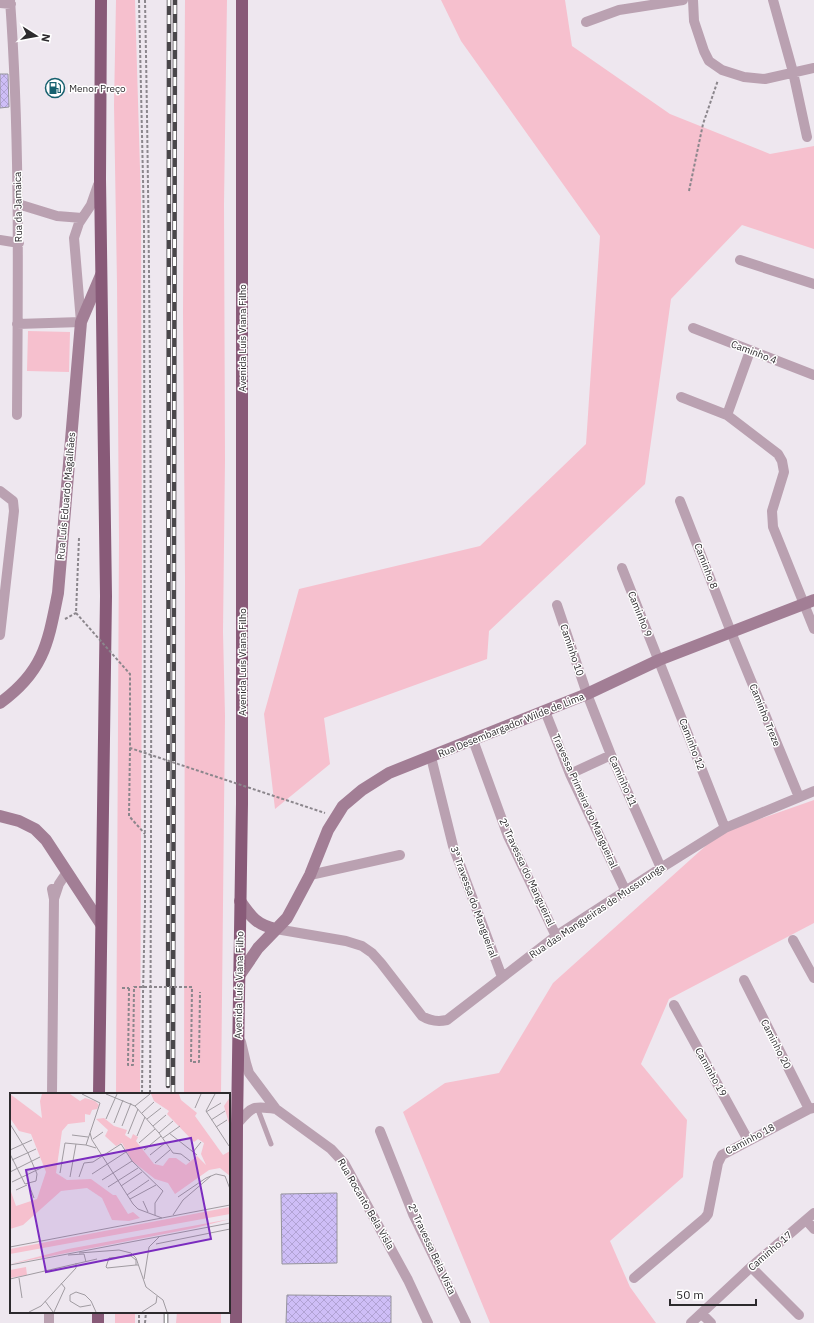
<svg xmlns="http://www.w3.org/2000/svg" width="814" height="1323" font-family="'IBM Plex Sans',sans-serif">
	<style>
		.grass { fill: #f6c0ce }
		.building { fill: url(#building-cross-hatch); stroke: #95939c }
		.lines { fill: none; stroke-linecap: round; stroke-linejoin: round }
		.path { stroke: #8b868c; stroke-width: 2; stroke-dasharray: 3 2; stroke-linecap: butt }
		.service { stroke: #baa1b1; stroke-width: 5 }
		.minor { stroke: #baa1b1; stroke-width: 10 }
		.secondary { stroke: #a27e95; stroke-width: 12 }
		.trunk { stroke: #885a78; stroke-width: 12 }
		.rail-casing { stroke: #49464a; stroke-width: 4.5 }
		.rail { stroke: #fff; stroke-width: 3; stroke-dasharray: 9; stroke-linecap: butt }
		.path-bridge { stroke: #8b868c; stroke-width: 2; stroke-dasharray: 3 2; stroke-linecap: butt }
		.labels { text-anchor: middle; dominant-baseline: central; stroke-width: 3; stroke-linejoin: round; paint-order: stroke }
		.poi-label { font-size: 10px; fill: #2c2a2d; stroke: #fff; text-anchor: start }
		.street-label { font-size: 10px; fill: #2c2a2d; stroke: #fff }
		.inset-road { fill: none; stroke: #a09ba1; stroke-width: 1 }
		.view { fill: #7b2cbf; fill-opacity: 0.15; stroke: #7b2cbf; stroke-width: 2 }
		.inset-edge { fill: none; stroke: #2c2a2d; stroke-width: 2 }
	</style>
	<defs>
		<pattern id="building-cross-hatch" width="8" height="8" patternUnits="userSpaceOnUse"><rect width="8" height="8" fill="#cebef7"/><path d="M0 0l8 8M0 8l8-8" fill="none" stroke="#b1a3d4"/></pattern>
	</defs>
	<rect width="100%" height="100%" fill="#eee7ef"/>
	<!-- grass -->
	<path class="grass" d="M116,0H135L141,202L142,609L140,1094H116L119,539L117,284L114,105Z
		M185,0H227L224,204L225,460L223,632L225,716L221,1094H184L185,577L183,312Z
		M441,0H565L572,46L670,114L770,154L814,146V249L742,225L671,299L645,484L489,631L487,659L324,718L330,764L275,809L264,714L299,589L480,546L586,444L600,236L461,41Z
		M28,331L70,332L69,372L27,371Z
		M814,800V923L669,999L641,1064L687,1120L683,1177L610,1241L630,1287L656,1323H490L403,1112L445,1083L499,1073L553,983L720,833Z
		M115,1312H135V1323H115Z
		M177,1312H221V1323H176Z"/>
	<!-- building -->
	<path class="building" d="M0,74H8L9,107L0,108Z
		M337,1193V1263L282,1264L281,1194Z
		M287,1295L391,1296V1323H286Z"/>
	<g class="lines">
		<!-- path -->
		<path class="path" d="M139,0L144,224L145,906L143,993L142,1094
			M145,0C152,365 152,729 150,1094
			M689,191L703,124L718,80
			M65,619L76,613
			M130,748L129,816L145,834
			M122,988H129
			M139,1323V1312
			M145,1323L146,1312"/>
		<!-- service -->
		<path class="service" d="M257,1107L271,1144"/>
		<!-- minor -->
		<path class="minor" d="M10,0C20,138 18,277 17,415
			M693,0L694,21L704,51L709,61L722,70L744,77L765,79L814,68
			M773,0L793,72L807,137
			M0,3L11,4
			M586,22L619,10L683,0
			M18,204L57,216L82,218
			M0,240L19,243
			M740,260L814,284
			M17,324L81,322L74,238L79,223L91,205L98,185
			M693,328L814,375
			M681,397L727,415L778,454L782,461L784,472L772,511L773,527L814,629
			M727,415L750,351
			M0,491L13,501L14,511L0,635
			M680,501L731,632L799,797
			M622,568L725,828
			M557,605L587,694L611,755L661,868
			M545,711L570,774L626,892
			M473,740L508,836L556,936
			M431,757L453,846L502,977
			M570,774L611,755
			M310,875L400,855
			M54,899L59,884L67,872
			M276,929L346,941L362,946L372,953L381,963L422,1016C430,1021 438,1022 447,1020L556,936L661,868L725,828L814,791
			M793,940L814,978
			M744,980L809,1109
			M674,1005L748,1140
			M241,1042L246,1063L249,1073L276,1109L331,1149L344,1163L408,1280L428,1323
			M52,1094L54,899L52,889
			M237,1124C252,1107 252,1105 276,1109
			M380,1131L413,1214L466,1323
			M806,1220L814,1229
			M751,1267L799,1315
			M634,1278L705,1218L708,1214L718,1163L722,1155L809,1109L814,1108
			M49,1312V1323
			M702,1314L711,1323
			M691,1323L751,1267L814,1213"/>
		<!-- secondary -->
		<path class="secondary" d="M0,703C44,671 48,643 58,593L81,322L101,275
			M0,816L19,821L35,829L46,840L101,924
			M240,901C251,917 257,925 276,929
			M239,976L258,948L287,918L293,907L310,875L328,830L343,806L362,790L389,773L587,694L659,660L814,600"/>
		<!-- trunk -->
		<path class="trunk" d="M99,1094L106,596L100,179L101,0
			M98,1312V1323
			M236,1323L237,1124L242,804V0"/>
		<defs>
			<path id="rail" d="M168,1086L169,0
				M173,1094L175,0
				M166,1323V1312"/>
		</defs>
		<!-- rail casing -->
		<use href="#rail" class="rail-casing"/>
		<!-- rail -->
		<use href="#rail" class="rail"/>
		<!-- path-bridge -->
		<path class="path-bridge" d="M79,538L76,613L130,674V748L325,813
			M129,988L128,1065H133L134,987H192L191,1062H199L200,992"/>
	</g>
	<!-- icons -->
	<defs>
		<symbol id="fuel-ring" viewBox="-11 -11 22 22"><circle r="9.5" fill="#fff" stroke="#16606e" stroke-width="1.5"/><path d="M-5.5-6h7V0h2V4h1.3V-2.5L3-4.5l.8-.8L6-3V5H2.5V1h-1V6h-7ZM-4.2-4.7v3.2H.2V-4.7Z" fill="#16606e"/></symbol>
	</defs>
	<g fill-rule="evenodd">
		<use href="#fuel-ring" x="44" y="77" width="22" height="22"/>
	</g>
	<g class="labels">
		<!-- poi labels -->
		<g class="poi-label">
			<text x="69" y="88">Menor Preço</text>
		</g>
		<!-- street labels -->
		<g class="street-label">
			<text transform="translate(18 207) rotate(-91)">Rua da Jamaica</text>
			<text transform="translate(242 338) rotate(-90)">Avenida Luís Viana Filho</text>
			<text transform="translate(754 352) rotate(21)">Caminho 4</text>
			<text transform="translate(66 496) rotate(-85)">Rua Luís Eduardo Magalhães</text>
			<text transform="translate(706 566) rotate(69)">Caminho 8</text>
			<text transform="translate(640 614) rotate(68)">Caminho 9</text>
			<text transform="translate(572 650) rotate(71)">Caminho 10</text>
			<text transform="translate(242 662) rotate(-90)">Avenida Luís Viana Filho</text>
			<text transform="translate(765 715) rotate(68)">Caminho Treze</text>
			<text transform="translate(511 725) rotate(-22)">Rua Desembargador Wilde de Lima</text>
			<text transform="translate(692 744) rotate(69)">Caminho 12</text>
			<text transform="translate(623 781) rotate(66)">Caminho 11</text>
			<text transform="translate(585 801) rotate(66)">Travessa Primeira do Mangueiral</text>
			<text transform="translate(527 872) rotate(65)">2ª Travessa do Mangueiral</text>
			<text transform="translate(474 902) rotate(70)">3ª Travessa do Mangueiral</text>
			<text transform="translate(597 911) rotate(-34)">Rua das Mangueiras de Mussurunga</text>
			<text transform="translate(239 985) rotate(-89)">Avenida Luís Viana Filho</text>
			<text transform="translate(776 1044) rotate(63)">Caminho 20</text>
			<text transform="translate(711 1072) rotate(61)">Caminho 19</text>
			<text transform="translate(750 1139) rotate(-28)">Caminho 18</text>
			<text transform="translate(366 1204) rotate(60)">Rua Rocanto Bela Visla</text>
			<text transform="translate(432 1249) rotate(65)">2ª Travessa Bela Vista</text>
			<text transform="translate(770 1251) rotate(-41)">Caminho 17</text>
		</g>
	</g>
	<!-- overview -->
	<g transform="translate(10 1093)">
		<rect width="220" height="220" fill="#eee7ef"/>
		<path d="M0,1L32,25L30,8L32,1H60L70,8L75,5L85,8L89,12L87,16L82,17L80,22L75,21V29L58,31L52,38L46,80L57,87L81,86L103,102H106L118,121L123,119L130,125L119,128L102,127L92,105L77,95L51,98L13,132L0,136V96L6,113L27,106L36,79L21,41L9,38L0,25ZM141,1H169L171,7L187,20L185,23L213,62L220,58V83L210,75L199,77L165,101L158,90L145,86L122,68L112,50L106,53L95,43L98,37L86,26L94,25L104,33L117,37L115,42L121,46L123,41L128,44L126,48L144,71L153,73L159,65H166L176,72L187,63L196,72L191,61L194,50L188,46L184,49L157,21L159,18L144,8ZM220,4V34L214,13ZM220,114V121L0,161V156ZM220,126L185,135L0,171L58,156ZM16,174L17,182L0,185V177Z" fill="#f6c0ce"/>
		<path class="inset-road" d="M72,1L90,10L76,52L86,55M96,1L125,13L149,40L163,60L171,61L180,68M205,1L196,18L219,53M125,13L140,1M185,15L191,1M196,19L211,10M132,20L144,9M96,26L107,1M137,26L151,15M201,27L215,18M104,30L113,7M0,31L18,60L27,81L26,88L15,91L0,61M112,33L121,10M143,33L156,22M206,34L217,27M80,40L82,47L123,111L128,116L152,125M149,40L163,28M159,40L187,62M118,41L128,16M62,42L78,44M127,43L135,24M153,45L170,33M83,46L93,39M129,50L145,36M0,57L22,47M134,57L151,43M183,59L191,49M140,62L155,50M2,67L26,56M145,70L160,57M0,79L30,64M50,80L55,50L76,52M82,81L116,59M60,84L66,51M69,84L74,70L83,69L111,51L122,68L153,98L145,110V122M92,87L122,68M2,89L33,74M19,92L24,105M111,93L132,79M98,94L128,75M6,97L17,92M117,102L139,87M168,104L196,85L206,81L215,83L220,96M120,106L146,92M133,108L138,119M163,122L173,107L201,83M146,151L220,136M0,154L220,112M69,160L109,157L121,160L126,165L136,194L153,207L157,219M58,162L74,161L76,169M0,172L220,130M126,172V167L121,163L99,165L96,174L97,175L126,172H128M9,185L12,205M0,186L87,166M134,186L139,154L149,144M35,208L43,219M81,212L70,214L60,208V202L66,199L75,202L81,208L86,219M19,219L31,213L66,175V170M44,219L55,195L51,190M132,219L146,210L147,203"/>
		<path class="view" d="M181,45L201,146L36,179L16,77Z"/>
		<rect width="220" height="220" class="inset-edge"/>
	</g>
	<!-- north arrow -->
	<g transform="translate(36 36) rotate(101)" stroke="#ffffff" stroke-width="3" paint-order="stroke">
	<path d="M0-3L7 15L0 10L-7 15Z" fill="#2c2a2d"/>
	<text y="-6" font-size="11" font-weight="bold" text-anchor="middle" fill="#2c2a2d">N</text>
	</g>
	<!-- scale -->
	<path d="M670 1299v6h86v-6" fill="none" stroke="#2c2a2d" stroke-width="2"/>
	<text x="676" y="1299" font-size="12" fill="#2c2a2d" stroke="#ffffff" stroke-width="3" paint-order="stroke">50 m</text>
</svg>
